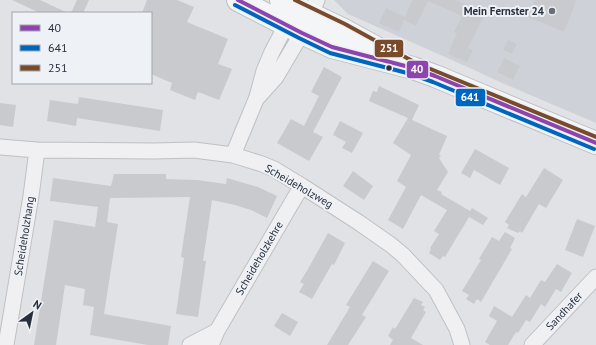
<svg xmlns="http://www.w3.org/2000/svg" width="596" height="345" font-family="'PT Sans',sans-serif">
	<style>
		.built { fill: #ced2d8 }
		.building { fill: #c9cacd }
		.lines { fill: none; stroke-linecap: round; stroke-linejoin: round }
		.minor-casing { stroke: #bec0c3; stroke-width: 17 }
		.primary-casing { stroke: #bdbfc3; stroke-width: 24 }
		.minor { stroke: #f0f0f2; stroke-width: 15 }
		.primary { stroke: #f4f5f6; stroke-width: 22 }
		.bus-1-casing { stroke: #eef1f5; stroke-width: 7 }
		.bus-2-casing { stroke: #eef1f5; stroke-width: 7 }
		.bus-3-casing { stroke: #eef1f5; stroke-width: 7 }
		.bus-1 { stroke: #8e44ad; stroke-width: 4 }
		.bus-2 { stroke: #0065bd; stroke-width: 4 }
		.bus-3 { stroke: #7a4b2a; stroke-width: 4 }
		.poi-dot { fill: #686e78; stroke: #eef1f5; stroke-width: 1.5 }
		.bus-dot { fill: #28303e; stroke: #eef1f5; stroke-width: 1.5 }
		.labels { text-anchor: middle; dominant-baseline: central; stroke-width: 4; stroke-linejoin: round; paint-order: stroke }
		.poi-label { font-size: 11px; font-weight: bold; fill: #28303e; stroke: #eef1f5; text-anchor: end }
		.street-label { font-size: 11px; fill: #28303e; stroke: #eef1f5 }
		.line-badge { stroke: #eef1f5; stroke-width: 1.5 }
		.badge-label { font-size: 11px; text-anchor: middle; font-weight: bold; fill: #fff }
	</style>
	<rect width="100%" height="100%" fill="#e0e2e5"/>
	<!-- built -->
	<path class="built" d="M334,0H596V123L502,83L472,69L348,14Z"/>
	<!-- building -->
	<path class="building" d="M12,0H40L68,13H40Z
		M77,0H89L83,13H71Z
		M147,0H177L194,7L187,22L228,39L218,64L232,69L219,100L198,92L195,100L170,90L172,83L151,74V13H142Z
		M412,0H456L485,14L468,48L473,50L467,62L448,54L457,33L454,32L462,16L428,1L416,26L404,20L399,32L379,23L386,8L405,17Z
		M535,0H576L574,5H575L564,32L528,17Z
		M508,40L517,44L512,54L503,50Z
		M504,58L520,66L513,80L497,72Z
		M324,67L342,77L313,132L323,137L309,161L277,143L291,119L304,126L319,96L311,92Z
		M379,86L419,105L412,120L447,136L439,155L441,156L439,158L448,172L437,190L442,192L441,194L470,211L472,208L488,218L483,225L469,217L445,257L443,256L440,260L429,253L431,249L430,248L439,234L434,231L447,210L421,195L403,229L388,220L406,187L397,181L411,155L393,143L408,118L369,101L373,91L377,92Z
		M79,97L163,110L160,131L77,118L76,126L47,121L50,100L78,104Z
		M0,103L16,105L13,127L0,125Z
		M340,121L363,133L352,153L342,148L346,142L333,135Z
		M475,149L509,168L500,185L474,170L470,178L461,173Z
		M544,168L563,180L546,208L539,204L522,233L520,231L518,233L507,228L509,225L505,222L522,194L526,197Z
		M353,171L373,186L364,200L343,186Z
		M114,174H166V179L197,180L226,184L227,178L258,187L277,196L267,218L251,210L235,205L212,200L203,261H206L198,317L176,314L184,258L181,257L190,197L110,198L107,222L118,224L104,314L171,326L168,345H148L90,335L94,307L83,305L85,289L65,285L56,345H34L54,220L95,227L98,207L50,201L53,178L111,186Z
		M577,219L595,226L583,257L565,250Z
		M505,232L515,238L510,248L512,249L481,302L477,299L474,304L466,299L469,295L462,291L481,260L479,259L492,237L499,241Z
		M328,233L345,243L334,265L332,264L312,299L299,292L304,284L300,282L308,269Z
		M373,261L389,271L362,315L366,317L348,345H327L350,307L346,305Z
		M557,264L572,273L561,292L556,289L545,307L541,304L530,322L526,320L518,333L516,332L508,345H490L485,342L497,321L489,316L494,306L512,317L526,295L530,298L541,280L545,282Z
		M414,298L423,302L421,305L425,307L423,310L426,312L411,338L423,345H390L393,340L388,336L393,327L395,329Z
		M282,313L298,322L290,336L274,326Z"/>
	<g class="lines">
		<defs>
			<path id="minor" d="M258,97L276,77L302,33L317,0
				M0,147L37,150L154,151L194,150L233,155L262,164L274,169L302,186L358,222L391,245L403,255L436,290L457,329L462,345
				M233,155L257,97L264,71L272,52L291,16
				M6,345L31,196L37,150
				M190,345L217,331
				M211,345L217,331L294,199L302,186
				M532,345L596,277"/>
			<path id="primary" d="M238,0L302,33L332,47L413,68L435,76L596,143
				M281,0L342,29L384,52"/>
		</defs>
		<!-- minor casing -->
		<use href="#minor" class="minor-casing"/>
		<!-- primary casing -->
		<use href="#primary" class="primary-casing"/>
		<!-- minor -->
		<use href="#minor" class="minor"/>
		<!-- primary -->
		<use href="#primary" class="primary"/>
		<defs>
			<path id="bus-1" d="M238,0L302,33L332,47L413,68L435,76L596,143"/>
			<path id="bus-2" d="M235,5L299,38L330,53L411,74L433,82L594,149"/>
			<path id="bus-3" d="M295,0L345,24L416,63L596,137"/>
		</defs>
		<!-- bus-1 casing -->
		<use href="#bus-1" class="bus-1-casing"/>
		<!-- bus-2 casing -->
		<use href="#bus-2" class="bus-2-casing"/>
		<!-- bus-3 casing -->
		<use href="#bus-3" class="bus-3-casing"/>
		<!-- bus-1 -->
		<use href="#bus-1" class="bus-1"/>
		<!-- bus-2 -->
		<use href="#bus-2" class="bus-2"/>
		<!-- bus-3 -->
		<use href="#bus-3" class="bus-3"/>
	</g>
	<!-- markers -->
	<circle class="poi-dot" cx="552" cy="11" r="4"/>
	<circle class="bus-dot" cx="389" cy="68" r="3.5"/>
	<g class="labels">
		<!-- poi labels -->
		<g class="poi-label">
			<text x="544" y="11">Mein Fernster 24</text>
		</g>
		<!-- street labels -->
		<g class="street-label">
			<text transform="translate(299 186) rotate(30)">Scheideholzweg</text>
			<text transform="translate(24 236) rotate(-81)">Scheideholzhang</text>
			<text transform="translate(259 258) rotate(-60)">Scheideholzkehre</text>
			<text transform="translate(564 311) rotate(-47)">Sandhafer</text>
		</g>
	</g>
	<g class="line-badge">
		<rect x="374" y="39" width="30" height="19" rx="4" fill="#7a4b2a"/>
		<rect x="406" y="60" width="23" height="19" rx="4" fill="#8e44ad"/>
		<rect x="455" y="88" width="31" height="19" rx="4" fill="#0065bd"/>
	</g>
	<g class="badge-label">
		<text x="389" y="52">251</text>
		<text x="417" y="73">40</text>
		<text x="470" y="101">641</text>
	</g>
	<!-- legend -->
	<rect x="12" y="12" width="140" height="72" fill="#eef1f5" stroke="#9fa4ac"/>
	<rect x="20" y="25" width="20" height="6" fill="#8e44ad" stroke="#9fa4ac"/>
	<text x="48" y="32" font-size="12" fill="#28303e">40</text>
	<rect x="20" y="45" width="20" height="6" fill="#0065bd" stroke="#9fa4ac"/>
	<text x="48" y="52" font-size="12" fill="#28303e">641</text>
	<rect x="20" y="65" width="20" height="6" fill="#7a4b2a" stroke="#9fa4ac"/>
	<text x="48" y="72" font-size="12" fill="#28303e">251</text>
	<!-- north arrow -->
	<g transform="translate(32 313) rotate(33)" stroke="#eef1f5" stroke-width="3" paint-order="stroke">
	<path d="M0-3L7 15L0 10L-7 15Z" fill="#28303e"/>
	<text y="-6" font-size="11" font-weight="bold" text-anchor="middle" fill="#28303e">N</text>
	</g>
</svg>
